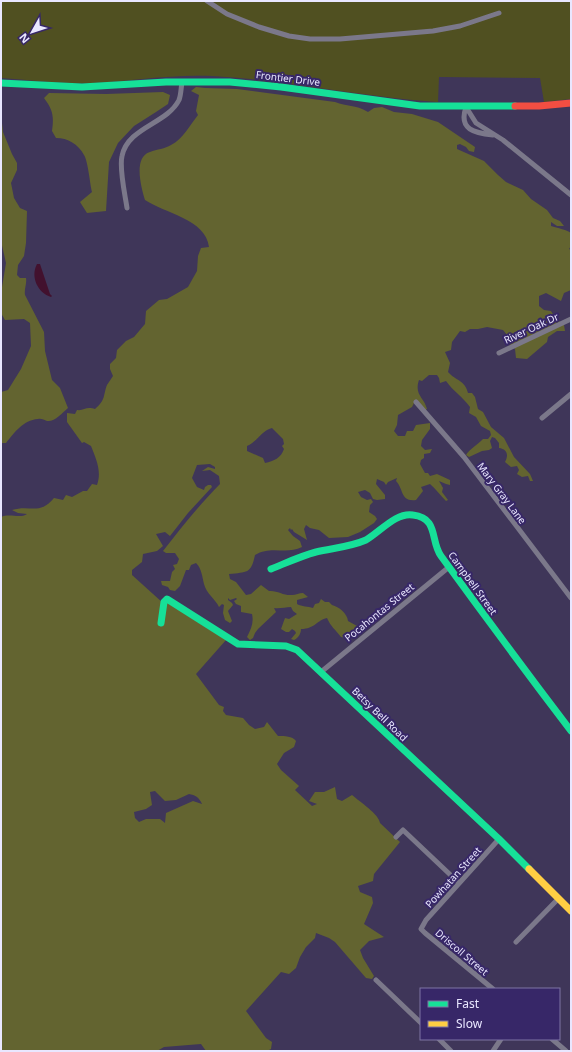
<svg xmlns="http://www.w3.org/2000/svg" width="572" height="1052" font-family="'Noto Sans',sans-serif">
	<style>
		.green { fill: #505021 }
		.forest { fill: #636430; fill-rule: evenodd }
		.water { fill: #42112e }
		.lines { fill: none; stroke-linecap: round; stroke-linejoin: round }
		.street { stroke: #7b788a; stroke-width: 5 }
		.fast { stroke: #16e098; stroke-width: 7 }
		.slow { stroke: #ffcf43; stroke-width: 7 }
		.jam { stroke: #f24e42; stroke-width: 7 }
		.labels { text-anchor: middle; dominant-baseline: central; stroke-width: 4; stroke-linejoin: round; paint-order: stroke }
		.street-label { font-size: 10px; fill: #e9e7ff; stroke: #372768 }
	</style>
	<rect width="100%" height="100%" fill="#3f3659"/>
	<!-- green -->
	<path class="green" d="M1,1H571V99L544,102L540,78L439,77L438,102C362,97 288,80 212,76C172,74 132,81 92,83C61,84 31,80 1,78Z"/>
	<!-- forest -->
	<path class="forest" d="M196,87L205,88L237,89L335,102C347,107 355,104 368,112L374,108L382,107L394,112L412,114L438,122L475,147L474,152L469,151L466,147L460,144L457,145V149L484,161L498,175L506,182L523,190L531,199L547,210L553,218L560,221L564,226H557L551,222V226C557,228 568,230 571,233V246L569,249L571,250V290L564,293L561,301L546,293L539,296V306L544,310L551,311L555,318L564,325L565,331H557L548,337L547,342L527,359L516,358L515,349L510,344L508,336L503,330L487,327L478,329H470L465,332L460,331L452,342L451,350L445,352L450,363L448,372C456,381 465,380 468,393H472L475,397L478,409L483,412L491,427L504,438L514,457L530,474L533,481H530L528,476L522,477L517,474L519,470L517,466L511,467L505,462C509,455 507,449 499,448V443L495,438L492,437L490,441L492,448L489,450L482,451L469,457L466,455C469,450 478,444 483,439H488L491,435L490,431L481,426L476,417L469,413L470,407C463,397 453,391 446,381L440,383L439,378L437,375H429L422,381L419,380C414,395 424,397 427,409L425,410L415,401L412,407L398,415L397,425L394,431L398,436H405L407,431H413L416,425L430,423V429L422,440L421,446L425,450L432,449L430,453L424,454V458L421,460L420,464L425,473H428L430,476L437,474L450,480V485L446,484L439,481L443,488L442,492L448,500L446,501C440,495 436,489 430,484L421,487L423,491L416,500C400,502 404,489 396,481L397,478L388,482L386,485L384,482L377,479L376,484L385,495V499L377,500L373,499L370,493L365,490L358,492L361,497L367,500L371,499L373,502L370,505L369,512L375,516L377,519L374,523L360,532L348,537L329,538L319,530L310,528L306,525L304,529L307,540L294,532L292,529L291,530L290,528L288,530L293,536L300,541L302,547C286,555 271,545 255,555C251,574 247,572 229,574L230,579L236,582L246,595L251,594L261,585L269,591C277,590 284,596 292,595C296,595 299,593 303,593L308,597L297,600V604C302,607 308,606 313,608L315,604L319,603L321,599L325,602H329L332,605C339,607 347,613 348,621L357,626L346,638L341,637C335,629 331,627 327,618C317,620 315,629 301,629C301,634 298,638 294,640L291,639L296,633L295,631L292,629L289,632H286L281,629L285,618L289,619L297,614L293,611L291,607C285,607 280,609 274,608L276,612L258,629L255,633L253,638L250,640L247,637C251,629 254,623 252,614L241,612V606L236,604L234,601L237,599L236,598L230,600L228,598V600L232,603L233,605L228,611L232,621L230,623L225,620L223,613L224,605L222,604L219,607C216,600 206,593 204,584C202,577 202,569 196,563L191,565L189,570H186L180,586L175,591L170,590L168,587L162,585L161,581H170L172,572L175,569L173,565L177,564L179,559L175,553H166L163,551C181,528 200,504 220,484L219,476L210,470L202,471L208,467L215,469V467L210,464L197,465L192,478L197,487L204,490L205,487L208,485H211L212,487L188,513L170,536L165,532L156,534L163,546L157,551L143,554L142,562L132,570V575L163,603H168L226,640L196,674L219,705L224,707L223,711L226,715L243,718L249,725L255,729L264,727L267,722L278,736C285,736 292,736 296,741L294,747L284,753L277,764L281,770L299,786L295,790L312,806L317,804L309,801L315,792H324L335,787L337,799L342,801L352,795C360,802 379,814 380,823L400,842L374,874L373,881L358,886L360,892L372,897L373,903L364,924L384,937L369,941L360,950L363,958L374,976L372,979L366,978L335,942L329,938L316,933L315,938L306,947L300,957L296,968L289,974L281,972L246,1011L266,1038L272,1042L271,1049L267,1051H206L201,1044L164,1047L157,1051H1V517C10,513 20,519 27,514L18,513L12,510C30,504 39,516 54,498L63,500L66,495L72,497L83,491H87L92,484L97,485C102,471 96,459 91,446L84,442L82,443L67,422V413L75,414L77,410C84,411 86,406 95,409C106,400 103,395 107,385C109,382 111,379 113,376L110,369V364L116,358L117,350L126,341L134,337L145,324L146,311L159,300L167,299L188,287L197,271L198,256L201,248L209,247C206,219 164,213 145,200C141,187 133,157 150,152C157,149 165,149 171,145C183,139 190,125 198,115L196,111L199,95L191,91ZM272,428L283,439L284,444L282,446L284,449C281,458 274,461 265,463L263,458L247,451V446C257,442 261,431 272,428ZM155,791L165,801L176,800L189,794C195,795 199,797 202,804L193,801L166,813L165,823L160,819H146L139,822L135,818L134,812L146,809L152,805L150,792Z
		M163,92L170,95L168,104L156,112L134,126L118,143L109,162L106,211L87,213L80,202L92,192C90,184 88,161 84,155C78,144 68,138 56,138L52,131C54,116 53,110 44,98L49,93L106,94Z
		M1,114L3,132L12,154L17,163V170L11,183L14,198L20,208L27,211L26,243L24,256L18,265L17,275L20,278H26C27,284 24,289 25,295L44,332L45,351L52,380L60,388L68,408C62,413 55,422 47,421C44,420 41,418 38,419C23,420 14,433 6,443H1V392L8,390L21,369L31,346L30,323L24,319L5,320L1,313V293L6,263L1,241Z"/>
	<!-- water -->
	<path class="water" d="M37,264H40L50,294L52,296L51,297C38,293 30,277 37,264Z"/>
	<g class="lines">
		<!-- street -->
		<path class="street" d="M207,1L227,14L259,27L289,36L310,39H340L433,31L460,26L499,13
			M466,107L476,123L503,140L571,195
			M466,107C458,130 475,133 493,135
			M127,208C125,194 119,169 122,156C128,127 167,124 179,100C181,95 181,88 182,82
			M499,353L571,319
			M416,402L464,457L571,598
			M542,418L571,394
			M321,672L449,567
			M396,837L403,830L459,883
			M516,942L558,899
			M376,980L421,1023
			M493,989L425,933L421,929L426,920L499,839
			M439,1039L451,1051
			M552,1039L566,1051
			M493,1051L501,1039"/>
		<!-- fast -->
		<path class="fast" d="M1,83L82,87L166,82H230L281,87L420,106H515
			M271,569C286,563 301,556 316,552C333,548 350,547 366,540C380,532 396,512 413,515C439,518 430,541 441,556C484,615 527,673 571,731
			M161,623L164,602L167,599L238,644L286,646L297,650L499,839L529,869"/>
		<!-- slow -->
		<path class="slow" d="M529,869L571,911"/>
		<!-- jam -->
		<path class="jam" d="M515,106H539L571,103"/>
	</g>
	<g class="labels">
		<!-- street labels -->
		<g class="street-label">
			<text transform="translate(288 78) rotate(7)">Frontier Drive</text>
			<text transform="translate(531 328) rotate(-25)">River Oak Dr</text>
			<text transform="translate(502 493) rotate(53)">Mary Gray Lane</text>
			<text transform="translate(473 583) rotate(54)">Campbell Street</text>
			<text transform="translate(379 612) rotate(-39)">Pocahontas Street</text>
			<text transform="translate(380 714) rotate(44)">Betsy Bell Road</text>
			<text transform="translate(453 877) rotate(-48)">Powhatan Street</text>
			<text transform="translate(462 952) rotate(40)">Driscoll Street</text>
		</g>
	</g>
	<!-- border -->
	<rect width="572" height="1052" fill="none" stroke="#e9e7ff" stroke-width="4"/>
	<!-- legend -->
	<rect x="420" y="988" width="140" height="52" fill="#372768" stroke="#7e74a4"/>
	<rect x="428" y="1001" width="20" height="6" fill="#16e098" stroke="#7e74a4"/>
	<text x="456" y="1008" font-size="12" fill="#e9e7ff">Fast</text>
	<rect x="428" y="1021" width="20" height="6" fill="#ffcf43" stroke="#7e74a4"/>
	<text x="456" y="1028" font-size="12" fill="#e9e7ff">Slow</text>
	<!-- north arrow -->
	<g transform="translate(32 32) rotate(231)" stroke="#372768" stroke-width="3" paint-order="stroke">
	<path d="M0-3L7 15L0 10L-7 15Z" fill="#e9e7ff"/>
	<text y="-6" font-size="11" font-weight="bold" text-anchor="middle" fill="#e9e7ff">N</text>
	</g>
</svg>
